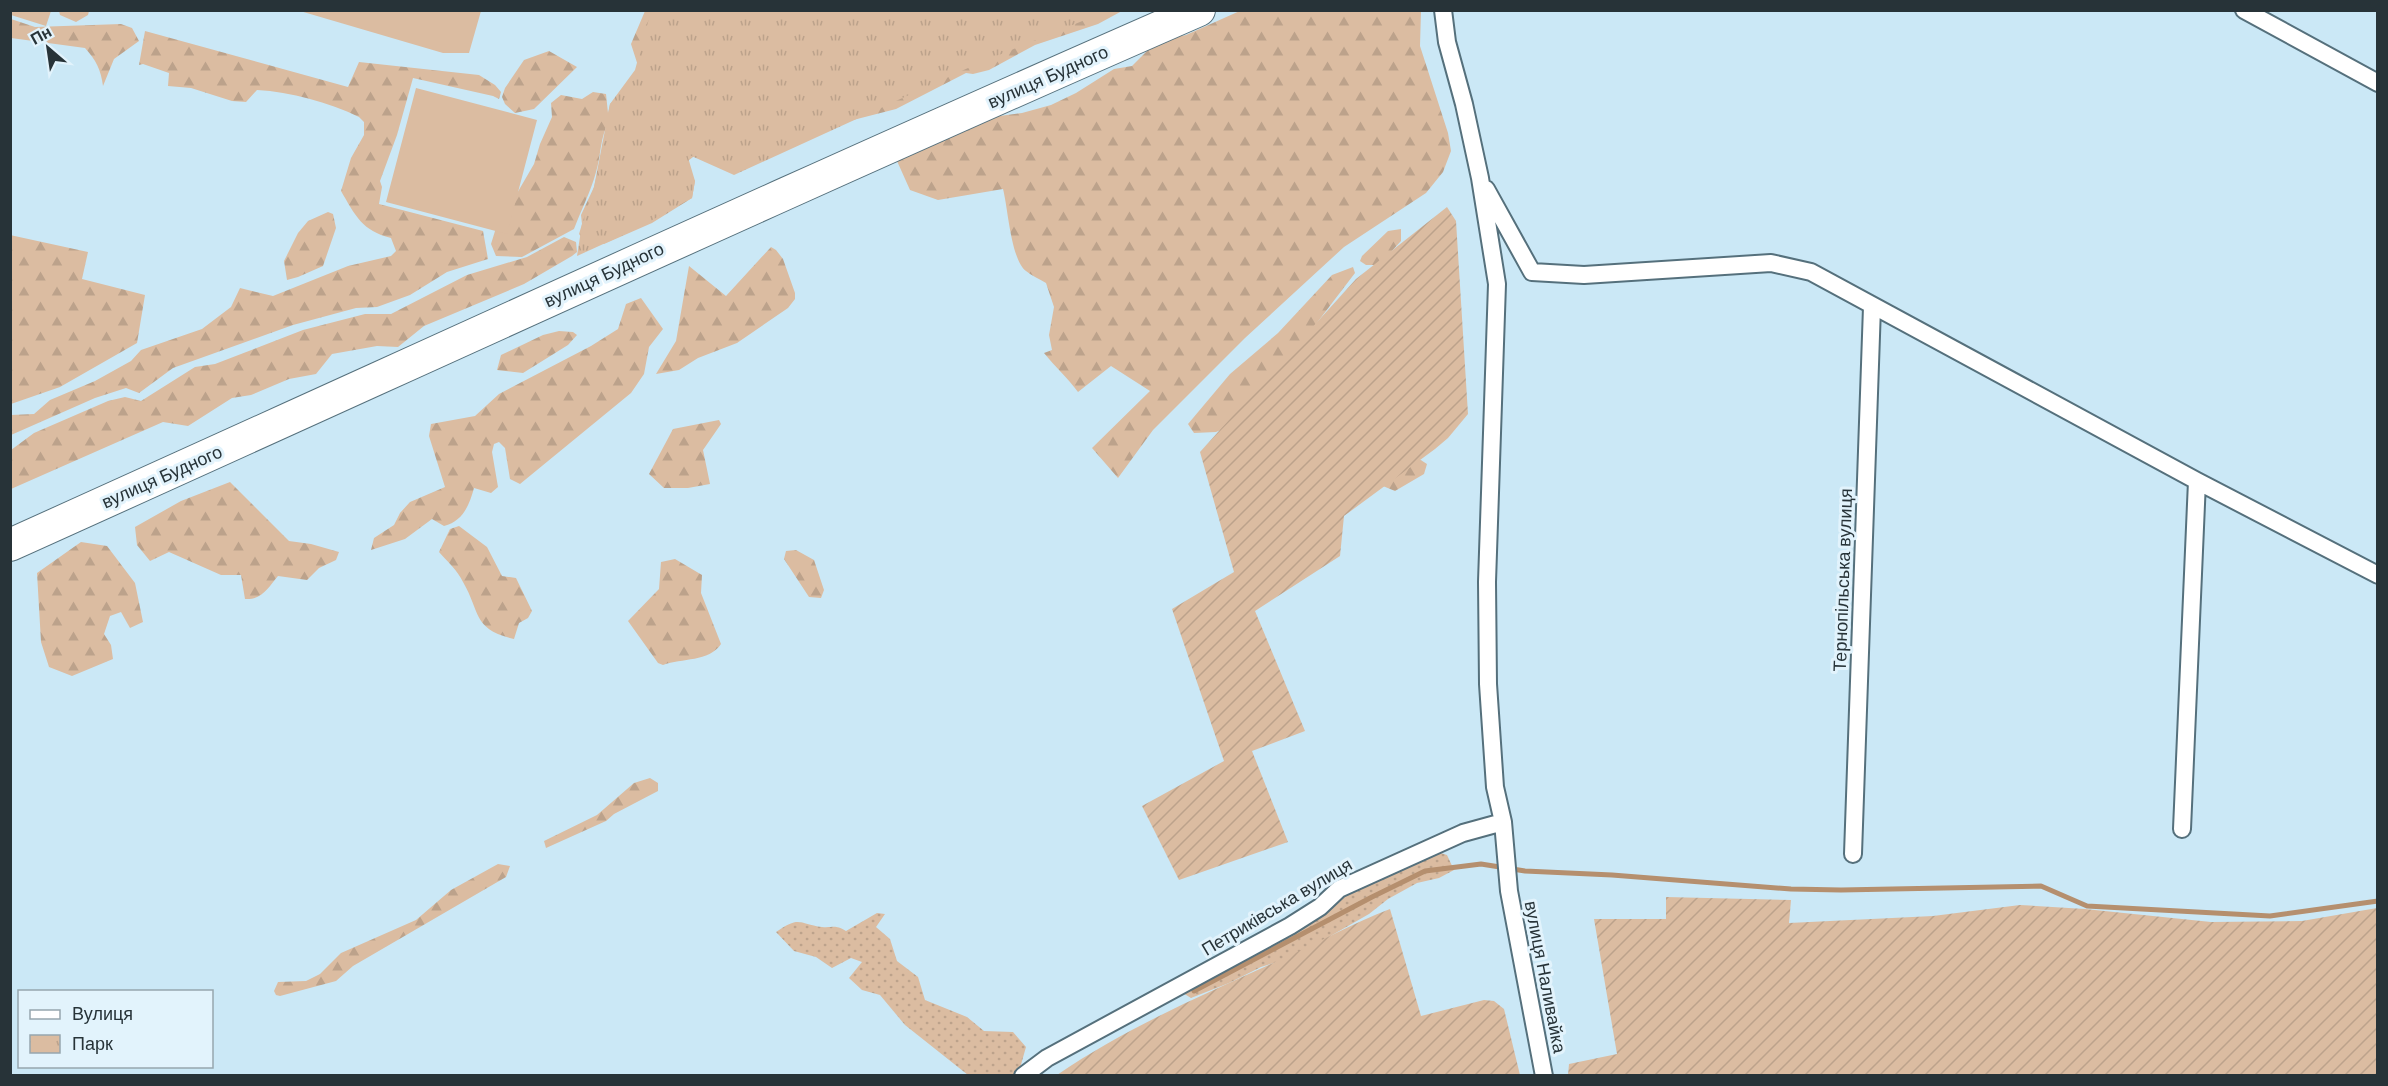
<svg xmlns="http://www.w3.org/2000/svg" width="2388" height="1086" font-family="'DM Sans',sans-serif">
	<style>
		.grass { fill: url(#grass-dots) }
		.forest { fill: url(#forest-firs) }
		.park { fill: url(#park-tufts) }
		.garden { fill: url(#garden-furrows) }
		.pitch { fill: #dbbca1 }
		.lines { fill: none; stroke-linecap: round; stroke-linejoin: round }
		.stream { stroke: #b58f6e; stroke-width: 5 }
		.street-casing { stroke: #55707c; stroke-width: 20 }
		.highway-casing { stroke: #55707c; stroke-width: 34 }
		.street { stroke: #fff; stroke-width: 16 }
		.highway { stroke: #fff; stroke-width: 32 }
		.labels { text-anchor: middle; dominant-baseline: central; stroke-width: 6; stroke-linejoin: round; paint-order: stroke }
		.street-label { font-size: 18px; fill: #273338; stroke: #e2f3fc }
	</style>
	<defs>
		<pattern id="grass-dots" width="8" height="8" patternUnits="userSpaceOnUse" patternTransform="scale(1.5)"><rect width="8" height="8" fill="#dbbca1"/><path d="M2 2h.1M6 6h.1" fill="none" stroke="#bca28b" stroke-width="1.8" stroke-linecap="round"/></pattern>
		<pattern id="forest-firs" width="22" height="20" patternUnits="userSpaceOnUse" patternTransform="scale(1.5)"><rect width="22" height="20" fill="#dbbca1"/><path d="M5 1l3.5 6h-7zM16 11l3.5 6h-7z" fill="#bca28b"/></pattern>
		<pattern id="park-tufts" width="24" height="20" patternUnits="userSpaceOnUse" patternTransform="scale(1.5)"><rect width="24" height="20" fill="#dbbca1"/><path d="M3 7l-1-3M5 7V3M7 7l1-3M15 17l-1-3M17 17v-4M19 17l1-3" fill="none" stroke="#bca28b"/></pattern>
		<pattern id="garden-furrows" width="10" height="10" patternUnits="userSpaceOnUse" patternTransform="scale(1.5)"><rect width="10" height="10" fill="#dbbca1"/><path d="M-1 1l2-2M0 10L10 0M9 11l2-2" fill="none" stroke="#bca28b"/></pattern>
	</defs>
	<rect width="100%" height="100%" fill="#cbe8f6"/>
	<!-- grass -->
	<path class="grass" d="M1428,849L1447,855L1454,870L1439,878L1417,883L1388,899L1369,914L1327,938L1306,953L1261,967L1229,983L1191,998L1183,993L1339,897Z
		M877,913L885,914L876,927L890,939L897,961L918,977L925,1000L967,1017L984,1031L1013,1032L1026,1047L1018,1075H968L905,1025L880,995L862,990L849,978L862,962L851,958L832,968L816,957L794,951L776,932C800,915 799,924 822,927C834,928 834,924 846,931Z"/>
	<!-- forest -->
	<path class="forest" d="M1242,10L1421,11L1420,46L1448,133L1451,151L1443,172L1426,193L1344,247L1245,338L1153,430L1118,478L1092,448L1150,391L1111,366L1078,392C1068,378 1055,367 1044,353L1052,350L1049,335L1054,307L1046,283C1040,279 1032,276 1026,271C1011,260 1008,208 1003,189L938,200L910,190L897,161L985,118L1022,113L1051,105L1076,93L1114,69L1132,66L1157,41L1186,35Z
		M59,11V10L89,11L88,15L76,22L60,15Z
		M645,11H1122L1098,24L1035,45L989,70L973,74L966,73L896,109L826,127L706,147L684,164L695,181L692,198L652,223L604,244L585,242L579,234L582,224L581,215L594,187L609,122C600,136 601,156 596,172C591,191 581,210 574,229L522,257L496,256L491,244L495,231L534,164L540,144L552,117L551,103L561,95L582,99L593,92L606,94L608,113L610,104L640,72L631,44Z
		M11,19L35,27L121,24L132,28L139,41L114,59L103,86C101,70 96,60 85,48L11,38Z
		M145,31L348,87L359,62L479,75L495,85L501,92L499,99L493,96L413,78L397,135L380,181L382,187L379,204L483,231L488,259L447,272L410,295L377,307L356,308L293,325L173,368L139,393L126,388L95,398L11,435V415L34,414L50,400L95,381L131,361L141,350L202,329L231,307L240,288L273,296L348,266L391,256L396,251L391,238C362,231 355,215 341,191L351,158L364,135V122L359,117C328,102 291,92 257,90L246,102L232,101L191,88L168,86L169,73L143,64L139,65Z
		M549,51L577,67L534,109L515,113L505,104L502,97L505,88L524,60Z
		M328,212L333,214L336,228L323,266L298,277L287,280L284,261L298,233L308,221Z
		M1401,229V241L1379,265H1366L1360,261L1362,256L1388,231Z
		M10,235L88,252L82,279L145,295L137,343L60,387L11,404Z
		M564,237L576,242L577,252L572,256L524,284L424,326L398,347L377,346L332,354L316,374L289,379L251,395L232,398L188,426L163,422L11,489V450L34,433L108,401L125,397L141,401L195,367L215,364L303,330L365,314H391L467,275L527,257Z
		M771,247L776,250L783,259L795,293V299L788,308L737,343L698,358L679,370L656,374L676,341L689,266L726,296Z
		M1353,267L1355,273L1242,421L1216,432L1194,433L1188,424L1230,374L1278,333L1332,275Z
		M641,298L663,329L649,347L644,374L631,393L520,484L510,479L505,448L499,442L494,444L492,452L498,487L491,493L474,488C469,506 463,521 444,526L432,519L405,539L371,550L374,538L394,525L400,513L410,502L445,487L429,436L431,424L475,416L499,394L591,346L618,329L626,304Z
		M559,331L573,332L577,335L568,345L523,373L497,370L501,355L543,335Z
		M719,420L721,424L703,450L710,484L688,488H664L649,474L673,429Z
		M1416,457L1427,464L1424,474L1395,491L1378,484Z
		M230,482L289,541L311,544L339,552L336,560L319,568L307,580L278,576C268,588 262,600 245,599L241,575H221L169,552L150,561L137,545L135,527L181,501Z
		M459,526L487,547L502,576L516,578L532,611L528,618L519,623L514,639C472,629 481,613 463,582C458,571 447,561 439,552L450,529Z
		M81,542L107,546L135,583L143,622L130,628L121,612L110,616L104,634L111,645L113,659L72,676L49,667L41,642L37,573Z
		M796,550L814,560L824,590L821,598L809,597L784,559L786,551Z
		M675,559L702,575L701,593L721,644C709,662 682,658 663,665L658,663L628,621L659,589L661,562Z
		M650,778L658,783V791L614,814L606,821L546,848L544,841L597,815L634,783Z
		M498,864L510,866L506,877L353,966L336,981L280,996L276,995L274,991L278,982L306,981L320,974L341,953L416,920L451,890Z"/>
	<!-- park -->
	<path class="park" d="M651,11V10L1107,11L979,63L734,175L687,154L695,181L692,198L634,230L577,256L582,224L594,187L610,104L635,70Z"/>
	<!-- garden -->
	<path class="garden" d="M1447,207L1456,221L1468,414L1448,438L1435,449L1344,516L1340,556L1255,611L1305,731L1252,751L1288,842L1179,880L1142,806L1224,761L1172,609L1234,572L1200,452L1356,279Z
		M1666,897L1791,900L1789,923L1933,916L2020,905L2085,909L2211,922L2302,921L2377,908V1075H1568L1569,1064L1617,1054L1594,919H1666Z
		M1390,909L1421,1016L1484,1000L1494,1001L1504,1009L1520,1075H1057C1127,1027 1205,994 1282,959C1318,943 1353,923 1390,909Z"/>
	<!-- pitch -->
	<path class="pitch" d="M10,11L11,10L51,11L46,26L11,15Z
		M300,11H481L469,53H443Z
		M416,88L537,120L507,234L386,202Z"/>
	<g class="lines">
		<!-- stream -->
		<path class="stream" d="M1194,991L1372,897L1425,871L1481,864L1525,871L1612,875L1791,889L1841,890L2041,886L2087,906L2270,916L2378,901"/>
		<defs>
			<path id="street" d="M1443,10L1447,42L1464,104L1480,178L1497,284L1487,582L1488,684L1495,787L1503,822L1509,891L1544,1076
				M2244,10L2378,83
				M1486,189L1532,272L1584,275L1771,263L1811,272L2197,481L2378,575
				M2182,829L2197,481
				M1853,854L1872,307
				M1023,1076L1047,1058L1290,926L1320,907L1339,889L1463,833L1503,822"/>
			<path id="highway" d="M10,545C407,366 801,184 1199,10"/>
		</defs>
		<!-- street casing -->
		<use href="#street" class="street-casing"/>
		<!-- highway casing -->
		<use href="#highway" class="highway-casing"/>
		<!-- street -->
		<use href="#street" class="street"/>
		<!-- highway -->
		<use href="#highway" class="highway"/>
	</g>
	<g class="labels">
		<!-- street labels -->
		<g class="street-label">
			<text transform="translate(1048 77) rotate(-24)">вулиця Будного</text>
			<text transform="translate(604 275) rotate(-25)">вулиця Будного</text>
			<text transform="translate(162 477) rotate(-24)">вулиця Будного</text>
			<text transform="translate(1843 580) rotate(-88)">Тернопільська вулиця</text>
			<text transform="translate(1277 907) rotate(-31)">Петриківська вулиця</text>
			<text transform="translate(1545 977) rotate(79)">вулиця Наливайка</text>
		</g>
	</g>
	<!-- border -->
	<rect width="2388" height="1086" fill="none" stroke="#273338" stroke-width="24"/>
	<!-- legend -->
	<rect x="18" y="990" width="195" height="78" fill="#e2f3fc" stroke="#97a6ae" stroke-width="1.5"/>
	<rect x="30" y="1010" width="30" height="9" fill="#ffffff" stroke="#97a6ae" stroke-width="1.5"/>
	<text x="72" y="1020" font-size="18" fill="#273338">Вулиця</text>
	<rect x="30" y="1035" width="30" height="18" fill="url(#park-tufts)" stroke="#97a6ae" stroke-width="1.5"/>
	<text x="72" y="1050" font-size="18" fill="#273338">Парк</text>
	<!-- north arrow -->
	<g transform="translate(48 48) rotate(331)" stroke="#e2f3fc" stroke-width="4.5" paint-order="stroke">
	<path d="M0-4.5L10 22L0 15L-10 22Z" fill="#273338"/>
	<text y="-9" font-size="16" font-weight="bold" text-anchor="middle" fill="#273338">Пн</text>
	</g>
</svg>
